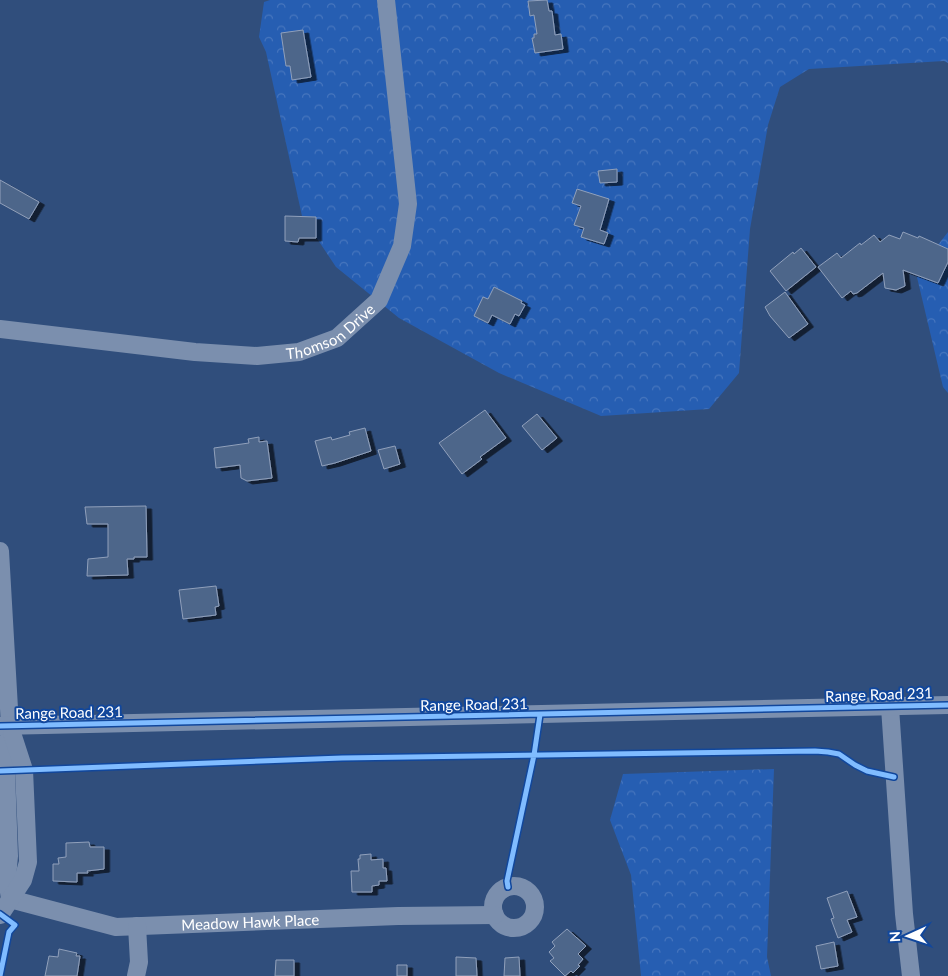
<svg xmlns="http://www.w3.org/2000/svg" width="948" height="976" font-family="Lato,sans-serif">
	<style>
		.forest { fill: url(#forest-crowns) }
		.building { fill: #4e668a; stroke: #90a0bb; filter: url(#shadow) }
		.lines { fill: none; stroke-linecap: round; stroke-linejoin: round }
		.minor { stroke: #7b8fae; stroke-width: 18 }
		.cycleway-casing { stroke: #11479c; stroke-width: 8 }
		.cycleway { stroke: #80bcff; stroke-width: 5 }
		.labels { text-anchor: middle; dominant-baseline: central; stroke-width: 4; stroke-linejoin: round; paint-order: stroke }
		.street-label { font-size: 15px; fill: #fff; stroke: #11479c }
	</style>
	<defs>
		<pattern id="forest-crowns" width="20" height="18" patternUnits="userSpaceOnUse" patternTransform="scale(1.25)"><rect width="20" height="18" fill="#265eb2"/><path d="M2 6a3 3 0 1 1 6 0M12 15a3 3 0 1 1 6 0" fill="none" stroke="#4776be"/></pattern>
		<filter id="shadow"><feDropShadow dx="5.5" dy="3" stdDeviation="0" flood-color="#0009"/></filter>
	</defs>
	<rect width="100%" height="100%" fill="#304e7c"/>
	<!-- forest -->
	<path class="forest" d="M270,0H948V63L944,61L809,69L780,87L768,125L750,229L739,373L709,409L601,416L499,373L399,318L336,267L302,216L266,52L259,37L264,2Z
		M948,232V393L943,387L916,273Z
		M774,769L767,957L771,976H641L631,875L610,820L623,774Z"/>
	<!-- building -->
	<path class="building" d="M547,0L549,11H552L555,35L561,34L563,49L535,53L532,38H534V34H537L534,15L530,16L528,1Z
		M303,30L311,77L292,80L290,66H286L281,33Z
		M617,169V182L600,183L598,171Z
		M0,180L39,202L29,219L0,203Z
		M577,189L609,199L600,230L608,233L604,244L581,237L584,228L574,225L581,206L572,203Z
		M285,216L316,217V238H299L298,242L285,241Z
		M903,232L918,238L919,236L948,249V262L938,283L903,270L905,286L896,290L885,288L883,273L857,293L853,294L851,291L842,298L818,267L837,253L841,258L860,243L861,245L874,235L880,242L889,235L900,239Z
		M801,248L816,267L786,291L770,271L793,252L794,254Z
		M494,287L522,301L521,303L525,305L519,316L515,314L510,324L492,315L488,323L474,316L483,297L488,299Z
		M785,292L808,324L789,338L770,316L765,307Z
		M485,410L506,438L480,457L482,459L462,474L439,443Z
		M537,414L557,438L542,450L522,426Z
		M365,428L371,451L335,463L322,466L315,441L331,437L332,440L350,435L349,432Z
		M259,437V442L267,441L272,478L247,481L241,478L240,465L216,468L214,448L249,443L248,439Z
		M395,446L400,464L384,469L378,450Z
		M146,506L147,557H134V559H127L128,575L87,576L88,559L108,557V524H87L85,507Z
		M216,586L219,606L215,607L216,615L183,619L179,590Z
		M89,842L90,847H104V869L87,871L88,873H77V882L53,881V864H59L58,858L66,857V843Z
		M371,854V860L383,859V868H386L387,881H379V885L372,886V892H352L351,871H359L358,859H360V855Z
		M847,891L857,917L847,920L852,932L838,938L831,919L834,918L827,898Z
		M567,929L586,946L578,954L583,959L578,965L580,966L573,973L571,971L565,976L550,961L554,958L549,952L555,946L552,942Z
		M834,942L838,966L821,969L816,946Z
		M59,949L77,953L76,956H80L77,976H45L49,956L58,957Z
		M456,957L476,958L477,976H456Z
		M519,957L520,976H504L505,958Z
		M276,960H294V976H275Z
		M397,965H407V976H397Z"/>
	<g class="lines">
		<!-- minor -->
		<g class="minor">
			<path id="s1" d="M0,329L195,352L257,356L299,352L337,338L379,300L402,246L408,204L386,0"/>
			<path d="M0,551L10,726L6,771L9,856L7,878L10,899"/>
			<path d="M890,707L904,914L911,976"/>
			<path d="M0,726L948,705"/>
			<circle cx="514" cy="907" r="21"/>
			<path id="s2" d="M10,899L116,927L398,916L495,915"/>
			<path d="M0,915L23,880L28,862L24,770L12,733"/>
			<path d="M136,976L139,962L137,926"/>
		</g>
		<defs>
			<path id="cycleway" d="M0,726L948,705
				M0,771L342,758L815,751L828,752L839,754L855,765L867,771L894,777
				M508,887L507,881L534,755L540,715
				M0,914L15,925L9,932L0,976"/>
		</defs>
		<!-- cycleway casing -->
		<use href="#cycleway" class="cycleway-casing"/>
		<!-- cycleway -->
		<use href="#cycleway" class="cycleway"/>
	</g>
	<g class="labels">
		<!-- street labels -->
		<g class="street-label">
			<text stroke="none"><textPath href="#s1" startOffset="338">Thomson Drive</textPath></text>
			<text transform="translate(879 694) rotate(-2)">Range Road 231</text>
			<text transform="translate(474 704) rotate(-1)">Range Road 231</text>
			<text transform="translate(69 712) rotate(-1)">Range Road 231</text>
			<text stroke="none"><textPath href="#s2" startOffset="244">Meadow Hawk Place</textPath></text>
		</g>
	</g>
	<!-- north arrow -->
	<g transform="translate(908 936) rotate(267)" stroke="#11479c" stroke-width="4" paint-order="stroke">
	<path d="M0-4L9 19L0 12L-9 19Z" fill="#ffffff"/>
	<text y="-8" font-size="14" font-weight="bold" text-anchor="middle" fill="#ffffff">N</text>
	</g>
</svg>
